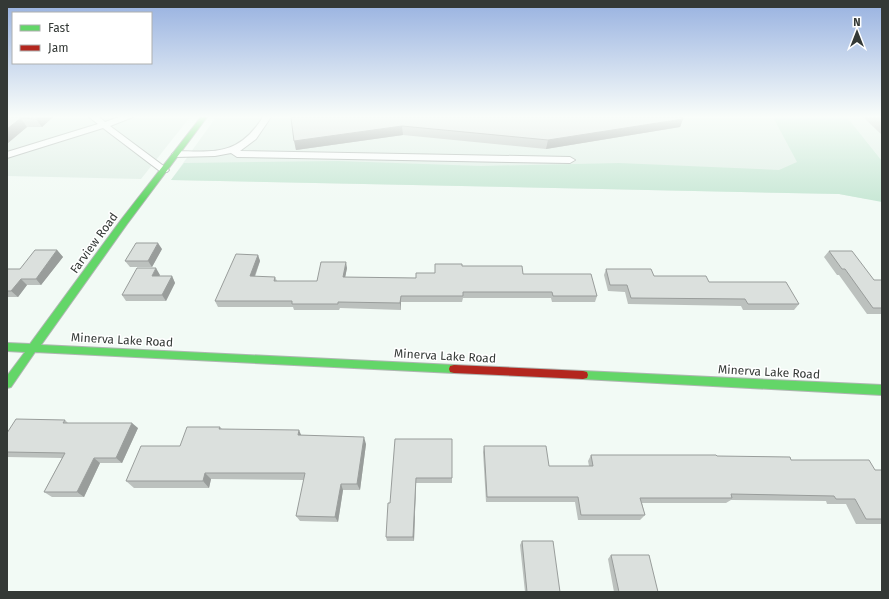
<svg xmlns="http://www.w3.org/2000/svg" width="889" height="599" font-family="'Fira Sans',sans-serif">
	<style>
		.built { fill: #e1efe7 }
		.green { fill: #c9e8d6 }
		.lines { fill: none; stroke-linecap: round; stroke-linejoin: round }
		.lane-casing { stroke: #afb6b2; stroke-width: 2 }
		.fast-casing { stroke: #afb6b2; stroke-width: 2 }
		.jam-casing { stroke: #afb6b2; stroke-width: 2 }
		.lane { fill: #fdfefe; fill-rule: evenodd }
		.fast { fill: #63d668; fill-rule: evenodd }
		.jam { fill: #b3261e; fill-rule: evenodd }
		.wall { fill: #bcc1be }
		.shaded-wall { fill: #999d9b }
		.building { fill: #dbe0dd; stroke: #999d9b }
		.labels { text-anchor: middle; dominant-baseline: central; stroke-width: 3; stroke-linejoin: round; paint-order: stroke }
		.street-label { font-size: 12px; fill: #343936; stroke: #fff }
	</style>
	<rect width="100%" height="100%" fill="#f2faf5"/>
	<!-- built -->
	<path class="built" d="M7,117H190L141,179L7,176Z
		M216,117H812L867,199L839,194L171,180Z
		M847,117H882V161Z"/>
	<!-- green -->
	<path class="green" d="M773,117H847L882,161V202L839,194L171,180L184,163L338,161L481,166L619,163L779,170L797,162Z"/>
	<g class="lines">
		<defs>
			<path id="lane" d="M89,117H99L105,122L119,117H133L110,126L169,170L167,172H161L103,128L7,158V152L98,124Z
				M263,117H271L256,139L240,151L570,157L575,160L570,163L237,157L231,153L215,156L176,157L172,154L176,151C217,152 239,155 263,117Z"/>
			<path id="fast" d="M201,117H207L127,224L41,345L454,365L458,366L459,369L458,372L454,373L35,352L11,387L7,388V376L25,352L7,351V343L30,344L121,220Z
				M583,371L882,385V395L583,379L579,378L578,375L579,372Z"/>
			<path id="jam" d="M454,365L583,371L587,372L588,375L587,378L583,379L454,373L450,372L449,369L450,366Z"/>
		</defs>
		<!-- lane casing -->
		<use href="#lane" class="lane-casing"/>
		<!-- fast casing -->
		<use href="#fast" class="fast-casing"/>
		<!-- jam casing -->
		<use href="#jam" class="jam-casing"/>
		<!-- lane -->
		<use href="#lane" class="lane"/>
		<!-- fast -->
		<use href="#fast" class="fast"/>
		<!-- jam -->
		<use href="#jam" class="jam"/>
	</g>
	<!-- wall -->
	<path class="wall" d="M7,117H53L42,127H27L8,143H7Z
		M863,117H882V135Z
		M291,118L683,119L680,127L546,149L403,135L296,150Z
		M162,249L152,267H130L125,261Z
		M57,250L63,257L41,285H27L18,297H7V269H20Z
		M829,251L874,280H882V314H867L839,275H837L824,257Z
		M258,255L260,261L255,277H275L277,281H317L347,268L345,277L416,278L462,266L523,274L597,296L595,302H552L551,298H463L462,302H401V310L340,308L339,310H294L293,307H218L215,301Z
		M606,269L654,276L709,282L799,304L794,310H743L741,306L628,304L625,292L608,291L604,275Z
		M160,275L159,276H172L175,283L166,301H126L122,295Z
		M65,420L68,423L138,428L122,463H100L84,497H52L44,492L62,458L7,457V433Z
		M220,427L222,429L302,435L366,444L360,490H343L338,522L300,521L296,516L304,480L211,479L209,488H134L126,481L180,446Z
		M452,439V483H416L414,541H387L386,537L390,503Z
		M484,446L549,466H589L588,461L591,455L717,456L791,460L875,470H882V524H856L846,504H827L826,501L731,500L726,503H642L645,515L640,520H578L575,502H486L483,452Z
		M522,541L560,592H525L520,545Z
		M611,555L658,592H614L608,559Z"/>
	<!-- shaded-wall -->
	<path class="shaded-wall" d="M37,117H53L42,127L36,119Z
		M21,118L27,127L8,143L7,142V129Z
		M683,119L680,127L546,149L548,140Z
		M402,126L403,135L296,150L294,141Z
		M158,243L162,249L152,267L148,261Z
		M57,250L63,257L41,285L36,279Z
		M258,255L260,261L252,283L250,276Z
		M346,262L347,268L344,283L343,277Z
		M156,268L160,275L156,283L152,276Z
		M172,276L175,283L166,301L162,295Z
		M21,279L27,285L18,297L11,291Z
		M401,296V310L400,303Z
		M132,423L138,428L122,463L116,458Z
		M299,430L302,437L298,435Z
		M364,437L366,444L360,490L357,484Z
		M94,458L100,463L84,497L77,492Z
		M205,473L211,479L209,488L203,481Z
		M416,478V483L414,541L413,537Z
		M341,484L343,490L338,522L335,517Z"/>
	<!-- building -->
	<path class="building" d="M7,117H37L36,119L21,118L7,129Z
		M296,117H682L683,119L548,140L402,126L294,141L291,118Z
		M136,243H158L148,261H125Z
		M35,250H57L36,279H21L11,291H7V269H20Z
		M829,251H852L874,280H882V308H873L845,269H842Z
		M236,254L258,255L250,276L275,277L274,281H317L321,262H346L343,277L416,278V273H435V264H462V266H522L523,274H591L597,296H553L552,292H463V296H401L400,303L338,302V304H292V301H215Z
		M137,268H156L152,276H172L162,295H122Z
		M606,269H651L654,276H706L709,282H786L799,304H748L745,299L631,298L627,285H610Z
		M16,419L65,420L63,423H132L116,458H94L77,492H44L65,453L7,452V433Z
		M187,427H220L219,429L299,430L298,435L364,437L357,484H341L335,517L296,516L305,473H205L203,481H126L141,446H180Z
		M395,439H452V478H416L413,537H386L388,503H390Z
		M484,446H546L549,466H593L591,455H716L717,456L790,457L791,460H869L875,470H882V519H866L855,499H836L834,496L731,494L732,498H640L645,515H581L578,497H487Z
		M522,541H553L560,592H527Z
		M611,555H649L658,592H619Z"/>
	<!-- sky -->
	<linearGradient id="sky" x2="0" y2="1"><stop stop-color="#97b1e0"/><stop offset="0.58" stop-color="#f9fdfa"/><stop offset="1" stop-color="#f9fdfa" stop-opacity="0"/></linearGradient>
	<rect width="889" height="201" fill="url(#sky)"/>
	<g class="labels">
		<!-- street labels -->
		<g class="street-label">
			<text transform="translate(94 243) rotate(-54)">Farview Road</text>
			<text transform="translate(122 340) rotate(3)">Minerva Lake Road</text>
			<text transform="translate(445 356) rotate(3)">Minerva Lake Road</text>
			<text transform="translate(769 372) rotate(3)">Minerva Lake Road</text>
		</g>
	</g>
	<!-- border -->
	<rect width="889" height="599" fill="none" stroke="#343936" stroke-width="16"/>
	<!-- legend -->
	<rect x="12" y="12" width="140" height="52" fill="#ffffff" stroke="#aeb0af"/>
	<rect x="20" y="25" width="20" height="6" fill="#63d668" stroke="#aeb0af"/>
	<text x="48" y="32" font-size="12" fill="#343936">Fast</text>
	<rect x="20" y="45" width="20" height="6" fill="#b3261e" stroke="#aeb0af"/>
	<text x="48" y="52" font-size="12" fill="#343936">Jam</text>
	<!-- north arrow -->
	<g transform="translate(857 32)" stroke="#ffffff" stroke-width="3" paint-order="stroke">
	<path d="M0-3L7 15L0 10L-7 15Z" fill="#343936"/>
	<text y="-6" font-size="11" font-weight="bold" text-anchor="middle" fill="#343936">N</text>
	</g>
</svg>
